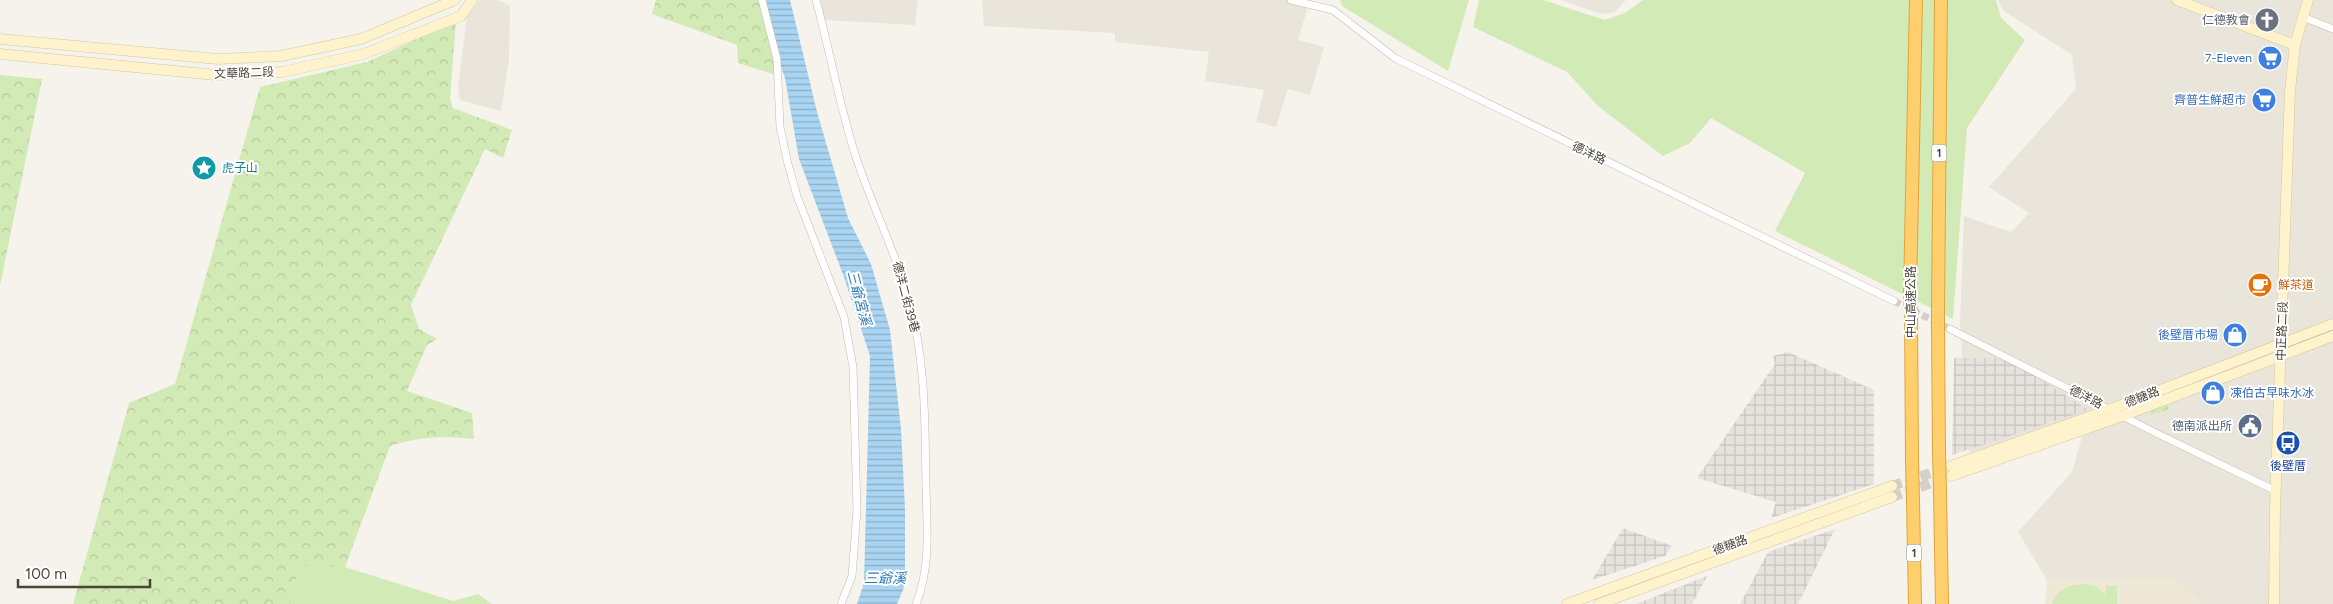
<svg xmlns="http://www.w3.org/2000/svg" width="2333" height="604" font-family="Figtree,'Noto Sans TC',sans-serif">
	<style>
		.residential { fill: #eae5da }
		.industrial { fill: url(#industrial-grid) }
		.education { fill: #efe8d6 }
		.grass { fill: #d2eab5 }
		.forest { fill: url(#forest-crowns) }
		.garden { fill: url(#garden-furrows) }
		.water { fill: url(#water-rules) }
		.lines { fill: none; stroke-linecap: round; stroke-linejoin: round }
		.street-tunnel { stroke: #d4d0c8; stroke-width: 7; stroke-dasharray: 7 3.5; stroke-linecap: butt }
		.secondary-tunnel { stroke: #d4d0c8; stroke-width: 10; stroke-dasharray: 10 5; stroke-linecap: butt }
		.street-casing { stroke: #c2bbae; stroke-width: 8 }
		.secondary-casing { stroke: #d6c79b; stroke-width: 11 }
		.highway-casing { stroke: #e0a43c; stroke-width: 14 }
		.street { stroke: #fff; stroke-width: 7 }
		.secondary { stroke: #fff3cd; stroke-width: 10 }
		.highway { stroke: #ffcf6e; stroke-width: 12 }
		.highway-bridge-casing { stroke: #e0a43c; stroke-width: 14; stroke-linecap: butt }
		.highway-bridge { stroke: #ffcf6e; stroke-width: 12 }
		.labels { text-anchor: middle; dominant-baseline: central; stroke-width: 4; stroke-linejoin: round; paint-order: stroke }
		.shield { fill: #fff; stroke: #817c74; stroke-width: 1 }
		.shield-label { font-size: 11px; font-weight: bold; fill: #4b4439 }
		.worship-label { font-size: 12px; fill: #5b616d; stroke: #fff; text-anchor: end }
		.shop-label { font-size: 12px; fill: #366cbe; stroke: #fff; text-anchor: end }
		.street-label { font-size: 12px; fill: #4b4439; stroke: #fff }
		.culture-label { font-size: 12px; fill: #0d838f; stroke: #fff; text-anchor: start }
		.food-label { font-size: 12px; fill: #c56008; stroke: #fff; text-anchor: start }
		.service-label { font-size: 12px; fill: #4e5e75; stroke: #fff; text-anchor: end }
		.transit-label { font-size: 12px; fill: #164399; stroke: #fff }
		.water-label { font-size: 14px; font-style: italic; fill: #2e7ab2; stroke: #fff }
	</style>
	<defs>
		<pattern id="industrial-grid" width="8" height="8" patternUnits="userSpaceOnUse" patternTransform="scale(1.25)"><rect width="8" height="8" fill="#e6e2dd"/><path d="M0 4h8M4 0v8" fill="none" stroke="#c7c3be"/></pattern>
		<pattern id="forest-crowns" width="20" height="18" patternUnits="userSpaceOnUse" patternTransform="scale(1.25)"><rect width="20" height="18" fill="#d2eab5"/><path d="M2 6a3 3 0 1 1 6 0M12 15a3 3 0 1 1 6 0" fill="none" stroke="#b6ca9c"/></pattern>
		<pattern id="garden-furrows" width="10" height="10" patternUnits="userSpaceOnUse" patternTransform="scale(1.25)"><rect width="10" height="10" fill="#d2eab5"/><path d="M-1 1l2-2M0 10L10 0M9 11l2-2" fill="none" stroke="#b6ca9c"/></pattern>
		<pattern id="water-rules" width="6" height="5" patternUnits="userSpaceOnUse" patternTransform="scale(1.25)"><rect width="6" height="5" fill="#a9d4f2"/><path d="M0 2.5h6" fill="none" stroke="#8caec5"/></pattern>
	</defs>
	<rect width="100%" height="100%" fill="#f6f3ec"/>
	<!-- residential -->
	<path class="residential" d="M480,0H498L510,6L509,59L501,111L460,100L458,87L467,16Z
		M820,0H918L915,25L825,20Z
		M982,0H1310L1298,40L1324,47L1310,95L1288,89L1276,127L1256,122L1264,90L1205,81L1209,52L1115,42V33L984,26Z
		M1561,0H1626L1615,12L1601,14Z
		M1998,0H2333V604H2047L2048,582L2018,532L2072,472L2084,430L1970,456L1960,326L1964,216L2011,232L2029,213L1989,187L2076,89L2072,55L2004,11Z"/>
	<!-- industrial -->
	<path class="industrial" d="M1788,352L1874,390V484L1771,518L1776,502L1697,478L1775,364L1773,356Z
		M1954,358H2008L2088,410L1952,455Z
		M1623,528L1672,546L1665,556L1592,580Z
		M1835,529L1798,604H1740L1768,552Z
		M1707,576L1692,604H1636Z"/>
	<!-- education -->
	<path class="education" d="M2171,578L2204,604H2045L2047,579Z"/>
	<!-- grass -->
	<path class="grass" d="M1340,0H1469L1448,71L1342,6Z
		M1479,0H1543L1605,20L1625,13L1643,0H1996L2001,18L2025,40L1967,128L1953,319L1775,231L1805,173L1711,118L1690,143L1663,156L1598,106L1567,72L1473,27Z
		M299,566L345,567L453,601L478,594L492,604H290Z
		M2085,584L2096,586L2105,595L2106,586H2117V604H2052C2056,588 2071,585 2085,584Z"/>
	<!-- forest -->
	<path class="forest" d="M656,0H760L775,60L776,75L738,63L737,45L652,14Z
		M456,21L450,99L453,108L512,130L503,158L485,149L411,305L419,329L437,339L427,345L407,391L472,413L474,439C443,436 421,436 390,446L345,567L299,566L290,604H73L129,403L175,384L260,87L367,62Z
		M0,75L42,79L0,286Z"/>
	<!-- garden -->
	<path class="garden" d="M2166,404L2170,409L2150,415L2152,409Z"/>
	<!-- water -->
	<path class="water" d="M765,0H790L817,112L848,218L871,264L890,330L901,429L905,509V585L897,604H857L864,583L870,356L844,277L799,159L785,78L779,61Z"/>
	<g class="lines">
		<!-- street-tunnel -->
		<path class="street-tunnel" d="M1894,301L1950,329"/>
		<!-- secondary-tunnel -->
		<path class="secondary-tunnel" d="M1892,486L1951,466
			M1892,497L1951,476"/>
		<defs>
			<path id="street" d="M762,0L777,59L780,127L788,164L797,196L844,317L853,367L857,510L852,576L841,604
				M816,0C830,51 839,104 855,154C871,204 895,250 909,300C926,360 925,426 926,488C927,527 931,567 916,604
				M1291,0L1333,10L1395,58L1894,301
				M2303,17L2333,29
				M1950,329L2160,435L2276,491"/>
			<path id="secondary" d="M2177,0L2295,45
				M0,39L218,59L281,56L361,39L455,0
				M0,54L216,75L282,72L364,54L461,16L472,0
				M1951,466L2111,409L2333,324
				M1951,476L2122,416L2333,336
				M1567,604L1892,486
				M1599,604L1892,497
				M2274,604L2275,508L2290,91L2295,45L2308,0"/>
			<path id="highway" d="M1910,293L1916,0
				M1938,307L1941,0
				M1911,313L1912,461
				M1938,327L1939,452
				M1940,492L1942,604
				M1913,501L1915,604"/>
		</defs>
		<!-- street casing -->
		<use href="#street" class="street-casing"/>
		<!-- secondary casing -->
		<use href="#secondary" class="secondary-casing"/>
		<!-- highway casing -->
		<use href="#highway" class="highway-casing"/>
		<!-- street -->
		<use href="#street" class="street"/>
		<!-- secondary -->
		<use href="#secondary" class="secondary"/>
		<!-- highway -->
		<use href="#highway" class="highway"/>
		<defs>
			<path id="highway-bridge" d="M1910,293L1911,313
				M1938,307V327
				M1939,452L1940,492
				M1912,461L1913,501"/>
		</defs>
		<!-- highway-bridge casing -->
		<use href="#highway-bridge" class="highway-bridge-casing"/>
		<!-- highway-bridge -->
		<use href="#highway-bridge" class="highway-bridge"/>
	</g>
	<!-- icons -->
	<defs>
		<symbol id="church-disc" viewBox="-11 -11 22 22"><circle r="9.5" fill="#6b7280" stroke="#fff"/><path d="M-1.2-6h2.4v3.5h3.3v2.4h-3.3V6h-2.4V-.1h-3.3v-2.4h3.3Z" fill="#fff"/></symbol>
		<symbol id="supermarket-disc" viewBox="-11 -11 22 22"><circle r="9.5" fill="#3f7fe0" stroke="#fff"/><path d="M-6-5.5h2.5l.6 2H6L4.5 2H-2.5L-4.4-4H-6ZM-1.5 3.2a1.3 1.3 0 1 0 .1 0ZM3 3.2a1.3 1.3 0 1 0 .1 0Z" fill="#fff"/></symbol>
		<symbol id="sight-disc" viewBox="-11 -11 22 22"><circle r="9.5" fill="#0f9aa8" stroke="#fff"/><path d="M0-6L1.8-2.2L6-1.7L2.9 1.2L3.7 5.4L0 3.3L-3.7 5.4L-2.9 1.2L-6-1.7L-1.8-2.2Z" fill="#fff"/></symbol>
		<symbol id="cafe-disc" viewBox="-11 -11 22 22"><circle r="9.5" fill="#e8710a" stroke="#fff"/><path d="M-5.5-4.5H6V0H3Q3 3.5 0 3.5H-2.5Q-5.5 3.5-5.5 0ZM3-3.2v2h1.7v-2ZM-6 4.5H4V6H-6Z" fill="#fff"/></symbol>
		<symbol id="shop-disc" viewBox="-11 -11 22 22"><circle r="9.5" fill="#3f7fe0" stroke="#fff"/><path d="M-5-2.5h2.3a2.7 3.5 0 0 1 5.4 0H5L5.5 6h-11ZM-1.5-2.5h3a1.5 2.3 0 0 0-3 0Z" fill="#fff"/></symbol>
		<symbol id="civic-disc" viewBox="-11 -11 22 22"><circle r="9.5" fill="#5c6f8a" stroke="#fff"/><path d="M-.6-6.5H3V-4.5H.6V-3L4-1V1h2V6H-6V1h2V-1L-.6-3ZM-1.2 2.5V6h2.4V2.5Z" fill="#fff"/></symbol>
		<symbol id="bus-disc" viewBox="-11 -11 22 22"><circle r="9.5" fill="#1a4fb4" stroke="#fff"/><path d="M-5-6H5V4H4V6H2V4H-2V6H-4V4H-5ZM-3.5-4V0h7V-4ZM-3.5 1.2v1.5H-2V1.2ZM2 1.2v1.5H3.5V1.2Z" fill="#fff"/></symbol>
	</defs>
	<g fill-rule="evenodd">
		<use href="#church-disc" x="2253" y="6" width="28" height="28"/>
		<use href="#supermarket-disc" x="2256" y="44" width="28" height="28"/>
		<use href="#supermarket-disc" x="2250" y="86" width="28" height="28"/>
		<use href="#sight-disc" x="190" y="154" width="28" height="28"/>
		<use href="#cafe-disc" x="2246" y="271" width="28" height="28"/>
		<use href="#shop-disc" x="2221" y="321" width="28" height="28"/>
		<use href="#shop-disc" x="2199" y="379" width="28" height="28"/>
		<use href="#civic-disc" x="2236" y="412" width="28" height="28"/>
		<use href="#bus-disc" x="2274" y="429" width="28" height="28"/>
	</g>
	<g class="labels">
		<!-- shield labels -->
		<g class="shield">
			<rect x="1931.5" y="144.5" width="15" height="17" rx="4"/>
			<rect x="1906.5" y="544.5" width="15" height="17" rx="4"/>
		</g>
		<g class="shield-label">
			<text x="1939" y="153">1</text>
			<text x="1914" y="553">1</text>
		</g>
		<!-- worship labels -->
		<g class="worship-label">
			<text x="2250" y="20">仁德教會</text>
		</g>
		<!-- shop labels -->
		<g class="shop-label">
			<text x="2252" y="58">7-Eleven</text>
			<text x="2246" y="100">齊普生鮮超市</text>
			<text x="2218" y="335">後壁厝市場</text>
			<text x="2230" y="393" text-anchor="start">凍伯古早味水冰</text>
		</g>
		<!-- street labels -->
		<g class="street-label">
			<text transform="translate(244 73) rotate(-2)">文華路二段</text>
			<text transform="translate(1589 153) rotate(26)">德洋路</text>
			<text transform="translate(906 297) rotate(75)">德洋二街39巷</text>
			<text transform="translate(1911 302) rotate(-90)">中山高速公路</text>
			<text transform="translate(2282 331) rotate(-88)">中正路二段</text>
			<text transform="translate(2086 397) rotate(27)">德洋路</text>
			<text transform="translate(2142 397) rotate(-21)">德糖路</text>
			<text transform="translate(1730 545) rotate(-20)">德糖路</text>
		</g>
		<!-- culture labels -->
		<g class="culture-label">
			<text x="222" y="168">虎子山</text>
		</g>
		<!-- food labels -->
		<g class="food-label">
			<text x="2278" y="285">鮮茶道</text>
		</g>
		<!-- service labels -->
		<g class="service-label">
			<text x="2232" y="426">德南派出所</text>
		</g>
		<!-- transit labels -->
		<g class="transit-label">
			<text x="2288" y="466">後壁厝</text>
		</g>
		<!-- water labels -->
		<g class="water-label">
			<text transform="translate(859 298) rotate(75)">三爺宮溪</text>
			<text x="885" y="578">三爺溪</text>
		</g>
	</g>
	<!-- scale -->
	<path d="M18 579v8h132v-8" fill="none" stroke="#4b4439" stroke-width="2.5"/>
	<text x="25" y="579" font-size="15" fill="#4b4439" stroke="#ffffff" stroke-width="4" paint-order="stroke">100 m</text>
</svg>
